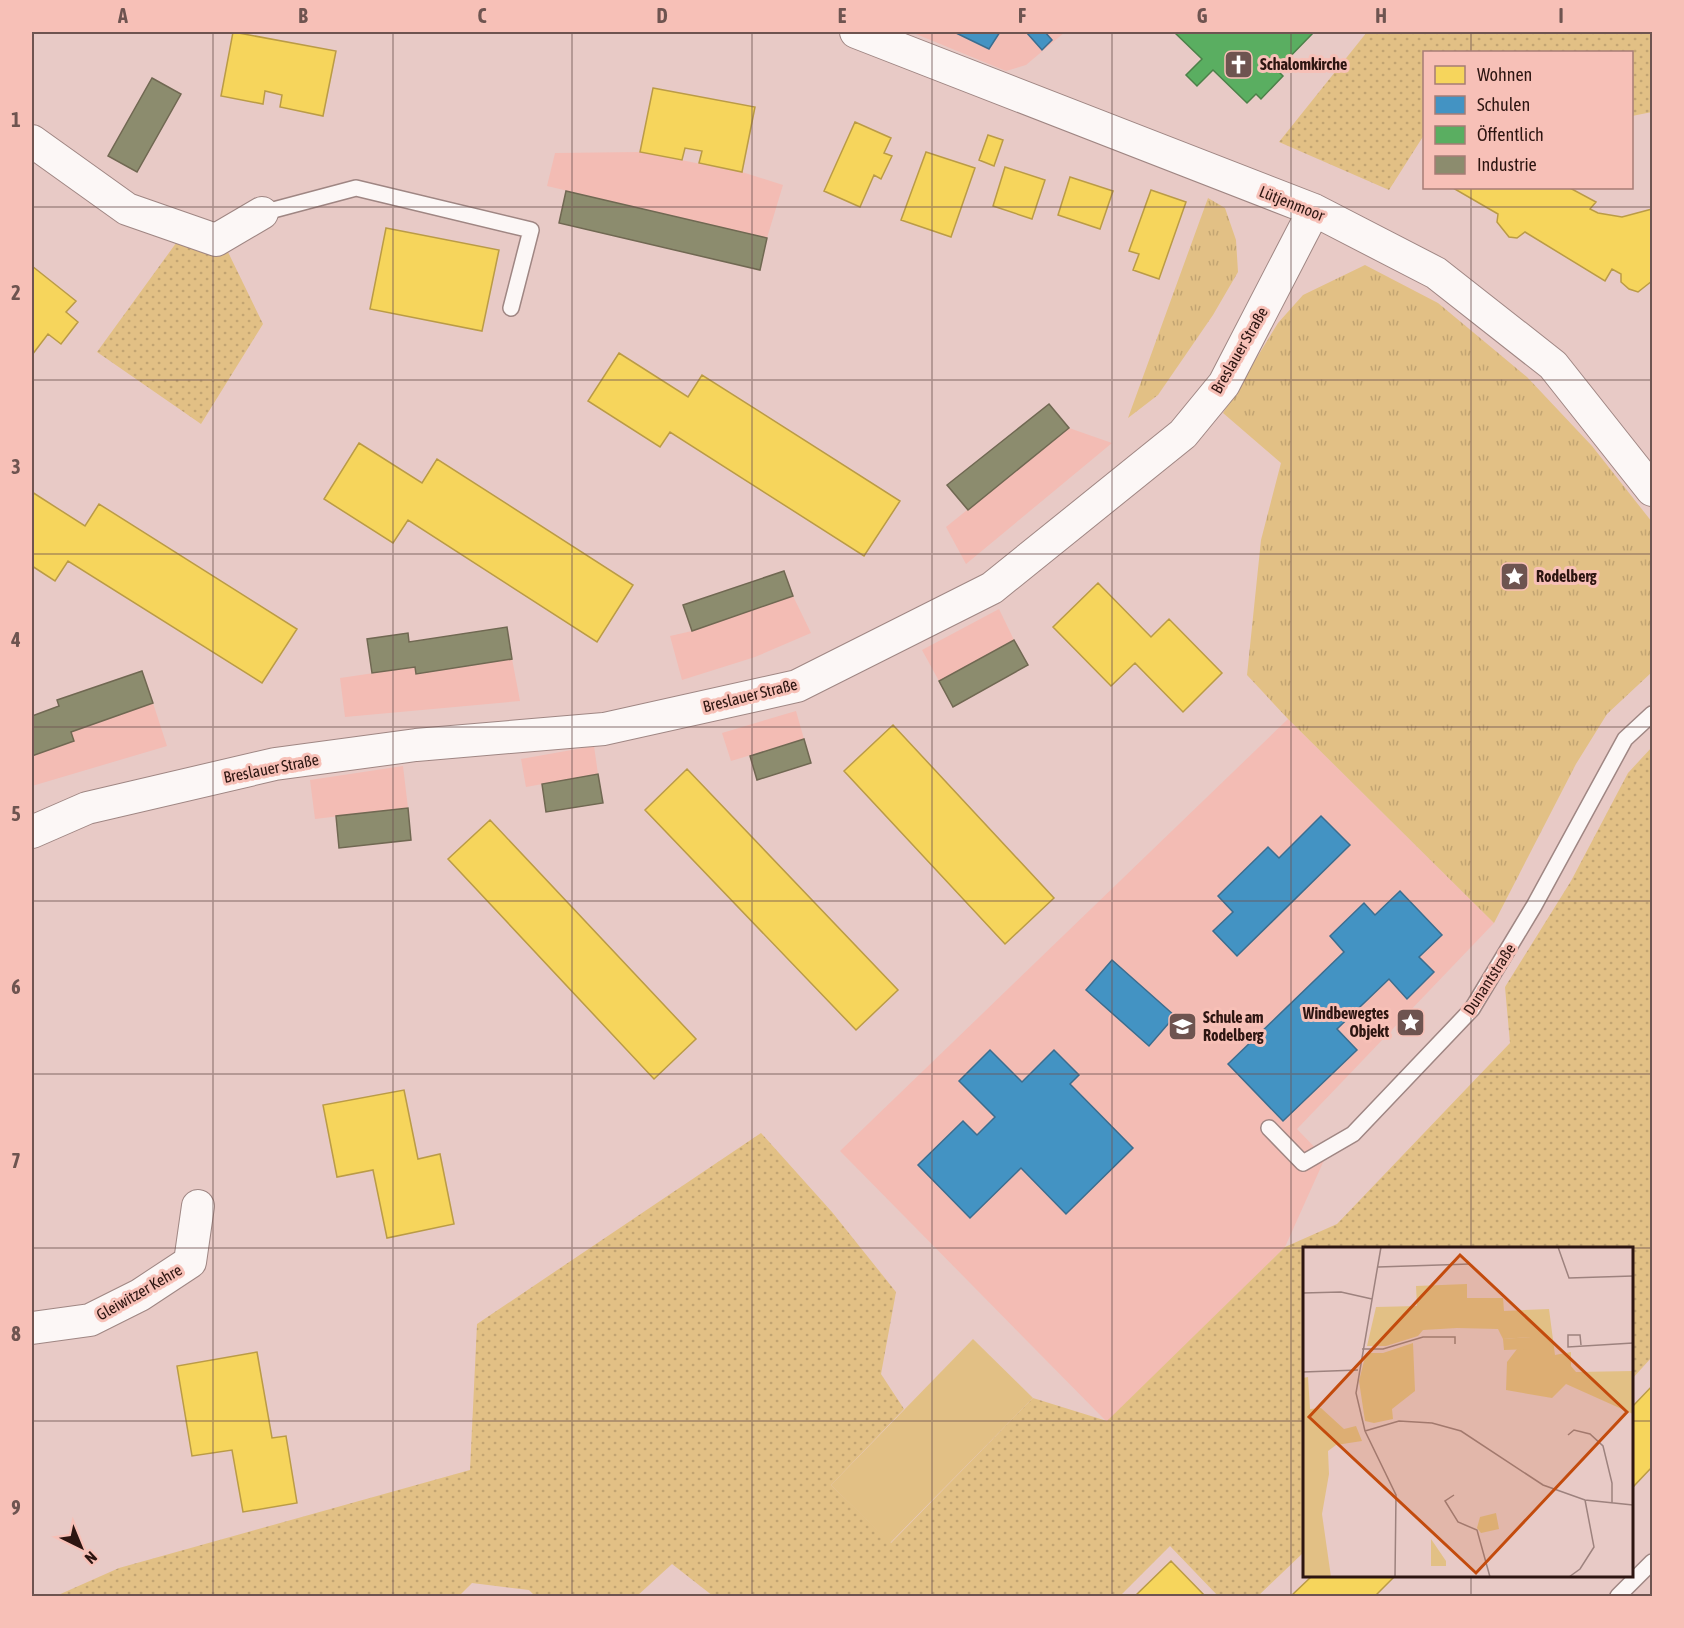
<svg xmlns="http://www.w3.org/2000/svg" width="1684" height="1628" font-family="'Asap Condensed',sans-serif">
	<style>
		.built { fill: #f3bcb4 }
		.grass { fill: url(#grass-tufts) }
		.park { fill: url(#park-dots) }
		.pitch { fill: #e2c085 }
		.homes { fill: #f6d55c; stroke: #ba9b46; stroke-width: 1.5 }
		.schools { fill: #4393c3; stroke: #3c6d8e; stroke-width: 1.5 }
		.public { fill: #5aae61; stroke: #4c8049; stroke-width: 1.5 }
		.industry { fill: #8c8c6e; stroke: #706852; stroke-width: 1.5 }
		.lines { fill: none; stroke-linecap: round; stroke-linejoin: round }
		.service-casing { stroke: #9f8683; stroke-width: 18 }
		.minor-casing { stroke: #9f8683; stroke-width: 34 }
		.service { stroke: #fcf7f6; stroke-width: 15 }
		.minor { stroke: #fcf7f6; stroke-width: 32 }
		.grid { fill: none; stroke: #6e5450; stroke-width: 1.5; stroke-opacity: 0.55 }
		.labels { text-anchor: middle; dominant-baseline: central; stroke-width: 6; stroke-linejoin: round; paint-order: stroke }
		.poi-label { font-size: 16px; font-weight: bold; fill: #2d1511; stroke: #f7c0b7; text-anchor: start }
		.street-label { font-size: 16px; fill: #2d1511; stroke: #f7c0b7 }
		.inset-road { fill: none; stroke: #9d827e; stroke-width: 1.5 }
		.view { fill: #c34b0d; fill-opacity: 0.15; stroke: #c34b0d; stroke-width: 3 }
		.inset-edge { fill: none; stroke: #2d1511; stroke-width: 3 }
		.neatline { fill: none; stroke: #6e5450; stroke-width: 2 }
		.grid-label { font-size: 20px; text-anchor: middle; font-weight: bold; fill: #6e5450 }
	</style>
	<defs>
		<pattern id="grass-tufts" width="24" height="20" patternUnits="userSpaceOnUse" patternTransform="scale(1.5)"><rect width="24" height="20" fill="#e2c085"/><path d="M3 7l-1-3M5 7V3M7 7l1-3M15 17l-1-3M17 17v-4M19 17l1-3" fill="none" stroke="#c2a472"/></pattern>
		<pattern id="park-dots" width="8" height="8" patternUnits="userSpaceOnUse" patternTransform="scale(1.5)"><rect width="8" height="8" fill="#e2c085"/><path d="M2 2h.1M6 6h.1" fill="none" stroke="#c2a472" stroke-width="1.8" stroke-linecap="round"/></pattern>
	</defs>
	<rect width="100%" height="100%" fill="#e8cac6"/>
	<!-- built -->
	<path class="built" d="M911,32H1065L1026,65L1006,71Z
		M640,152L742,172L783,185L767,238L547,186L555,153Z
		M1069,428L1112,443L966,564L946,527Z
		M793,596L811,633L755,657L682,680L670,636L692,631Z
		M999,609L1014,640L939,681L922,650Z
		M512,659L520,701L345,717L340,678L415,667L417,674Z
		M153,703L167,746L32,786V756L73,741L71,732Z
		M796,711L804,739L731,761L722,733Z
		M1288,719L1494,923L1297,1129L1325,1158L1285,1247L1107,1422L840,1151Z
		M594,746L598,774L526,787L521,759Z
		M403,766L408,808L315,819L310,780Z"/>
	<!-- grass -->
	<path class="grass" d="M1208,198L1225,208L1236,240L1238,272L1213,315L1158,395L1128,418Z
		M1365,265L1438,303L1527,377L1592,446L1652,522V672L1607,714L1576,764L1494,923L1288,719L1247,675L1261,540L1281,463L1223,413L1278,323L1303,295Z"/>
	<!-- park -->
	<path class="park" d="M1367,32H1652V112L1632,116V52H1424V135L1389,190L1279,142Z
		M179,239L227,250L263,324L201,424L97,352Z
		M1652,747V1357L1632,1379V1248H1304V1552L1258,1596H1218L1170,1546L1120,1596H713L672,1564L637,1596H535L529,1590L472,1583L459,1596H56L119,1568L470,1470L477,1324L761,1133L832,1212L896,1292L881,1374L904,1409L831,1485L891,1543L1033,1398L1107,1421L1285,1247L1337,1224L1510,1043L1505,987L1571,881L1628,773Z"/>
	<!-- pitch -->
	<path class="pitch" d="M973,1339L1033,1398L890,1543L831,1485Z"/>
	<!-- homes -->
	<path class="homes" d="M233,32L336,51L323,116L280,107L282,95L265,91L263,104L221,96Z
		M653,88L755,107L742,172L699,163L702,151L685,148L682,160L640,152Z
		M855,122L891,138L884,153L892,156L881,179L874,175L860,207L824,191Z
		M988,135L1003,140L994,166L979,160Z
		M926,152L975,168L951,237L901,220Z
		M1005,167L1045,180L1032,219L993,206Z
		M1070,177L1113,191L1100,229L1058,215Z
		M1453,188H1570L1596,202L1590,209L1598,213L1622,217L1652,209V281L1638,292L1629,289L1621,282V274L1612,269L1605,281L1525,232L1517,238L1509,237L1497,222L1498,214Z
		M1151,190L1186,202L1159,279L1133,270L1139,254L1129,251Z
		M386,228L499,250L482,331L370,309Z
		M32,266L76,301L66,312L78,322L61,344L48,334L32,355Z
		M619,353L688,397L702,375L900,501L864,556L670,432L660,447L588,401Z
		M359,443L422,483L437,459L633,585L597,642L408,520L393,543L324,499Z
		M32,492L85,526L99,504L297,629L262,683L68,561L55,581L32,566Z
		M1098,583L1151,637L1169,619L1222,673L1183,712L1135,663L1111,686L1053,627Z
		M893,725L1054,898L1005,944L844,771Z
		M687,769L898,990L856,1030L645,810Z
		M490,820L696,1039L654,1079L448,859Z
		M404,1090L418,1159L440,1154L454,1224L387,1238L373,1170L337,1177L323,1105Z
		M257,1352L272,1438L286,1436L297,1503L243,1512L232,1450L192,1456L177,1366Z
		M1652,1386V1467L1632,1488V1407Z
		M1171,1561L1205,1596H1135Z
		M1312,1576H1395L1375,1596H1291Z"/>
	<!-- schools -->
	<path class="schools" d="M954,32H1000L989,49Z
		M1026,32H1045L1052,40L1042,50Z
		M1321,816L1350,845L1237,956L1213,931L1233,912L1218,896L1268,847L1279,858Z
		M1400,891L1442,935L1419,957L1434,972L1407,999L1389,979L1337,1029L1357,1050L1283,1121L1228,1064L1344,952L1330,936L1364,903L1375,915Z
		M1112,960L1175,1016L1149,1046L1086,990Z
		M990,1050L1022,1082L1054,1050L1079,1075L1070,1084L1133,1148L1066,1214L1021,1168L970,1218L918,1165L963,1121L977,1135L995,1117L959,1081Z"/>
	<!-- public -->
	<path class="public" d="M1174,32H1314L1277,70L1283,76L1261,99L1256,94L1247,103L1213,70L1197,86L1186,75L1202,59Z"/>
	<!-- industry -->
	<path class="industry" d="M152,78L181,94L137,172L108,156Z
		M566,191L767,238L760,270L559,223Z
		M1049,404L1069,428L968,510L947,485Z
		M784,571L793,596L692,631L683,605Z
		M507,627L512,659L416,674L415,667L372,673L367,639L408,633L409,642Z
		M1014,640L1028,665L953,707L939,681Z
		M142,671L153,703L71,732L74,741L32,756V716L59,706L57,700Z
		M804,739L811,763L757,780L750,756Z
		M598,774L603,803L546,812L542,784Z
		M408,808L411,840L339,848L336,816Z"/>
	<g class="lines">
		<defs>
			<path id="service" d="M262,213L356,188L531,230L511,308
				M1269,1128L1303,1163L1353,1134L1472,1009L1534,906L1625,739L1652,714
				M1618,1596L1652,1562"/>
			<path id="minor" d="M856,32L1314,210L1436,273L1553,365L1652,490
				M32,141L127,209L216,240L262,213
				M32,832L87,808L275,764L416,745L604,729L797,686L992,588L1183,434L1224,384L1314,210
				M32,1328L90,1320L140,1295L190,1262L198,1206"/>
		</defs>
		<!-- service casing -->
		<use href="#service" class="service-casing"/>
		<!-- minor casing -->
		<use href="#minor" class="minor-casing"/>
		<!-- service -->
		<use href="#service" class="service"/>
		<!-- minor -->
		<use href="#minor" class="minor"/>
	</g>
	<!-- grid -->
	<path class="grid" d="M213,32V1596M393,32V1596M572,32V1596M752,32V1596M932,32V1596M1112,32V1596M1291,32V1596M1471,32V52M1471,188V1248M32,207H1652M32,380H1652M32,554H1652M32,727H1652M32,901H1652M32,1074H1652M32,1248H1652M32,1421H1304M1632,1421H1652M1471,1576V1596"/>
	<!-- icons -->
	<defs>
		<symbol id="church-square" viewBox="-11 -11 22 22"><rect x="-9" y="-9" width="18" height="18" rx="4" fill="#6e5450" stroke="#f7c0b7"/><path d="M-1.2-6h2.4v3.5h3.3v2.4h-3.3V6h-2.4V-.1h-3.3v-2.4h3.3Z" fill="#fff"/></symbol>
		<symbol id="sight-square" viewBox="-11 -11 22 22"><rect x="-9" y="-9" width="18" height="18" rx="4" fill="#6e5450" stroke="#f7c0b7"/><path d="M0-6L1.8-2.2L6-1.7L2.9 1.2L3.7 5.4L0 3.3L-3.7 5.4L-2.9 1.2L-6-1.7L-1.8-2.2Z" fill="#fff"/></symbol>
		<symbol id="school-square" viewBox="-11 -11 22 22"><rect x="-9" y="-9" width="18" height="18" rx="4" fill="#6e5450" stroke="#f7c0b7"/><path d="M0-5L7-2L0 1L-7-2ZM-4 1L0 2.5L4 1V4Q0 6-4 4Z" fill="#fff"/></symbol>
	</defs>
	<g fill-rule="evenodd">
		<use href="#church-square" x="1222" y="48" width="33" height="33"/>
		<use href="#sight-square" x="1498" y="560" width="33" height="33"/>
		<use href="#sight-square" x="1394" y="1006" width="33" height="33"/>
		<use href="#school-square" x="1166" y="1010" width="33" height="33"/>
	</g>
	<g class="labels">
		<!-- poi labels -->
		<g class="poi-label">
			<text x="1260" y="64">Schalomkirche</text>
			<text x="1536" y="576">Rodelberg</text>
			<text x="1389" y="1013" text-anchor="end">Windbewegtes<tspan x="1389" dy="18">Objekt</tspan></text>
			<text x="1203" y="1017">Schule am<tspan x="1203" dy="18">Rodelberg</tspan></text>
		</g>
		<!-- street labels -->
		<g class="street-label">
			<text transform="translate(1292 203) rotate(22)">Lütjenmoor</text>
			<text transform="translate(1239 350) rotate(-60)">Breslauer Straße</text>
			<text transform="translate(750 695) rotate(-14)">Breslauer Straße</text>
			<text transform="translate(271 768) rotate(-11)">Breslauer Straße</text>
			<text transform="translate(1489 979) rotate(-57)">Dunantstraße</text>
			<text transform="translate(139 1292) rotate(-30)">Gleiwitzer Kehre</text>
		</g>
	</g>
	<!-- overview -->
	<g transform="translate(1303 1247)">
		<rect width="330" height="330" fill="#e8cac6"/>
		<path d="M110,96L112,144L89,162L90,172L71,176L62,174L56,134L63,106H80Z" fill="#e2c085"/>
		<path d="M164,37V51H200L201,64L246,62L252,108L268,105V119L273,125L330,124V167L263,137L249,151L203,143L204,115L214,102H228V90L200,92L195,82L154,81L120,83L115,89L83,99H64L73,60L114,59L113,39ZM5,130L7,162L18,161L41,182L53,179L59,194L33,198L25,204L26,227L19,267L28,330H0V131ZM193,266L196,282L178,286L174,281L177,270ZM128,292L143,314V319H128Z" fill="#e2c085"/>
		<path d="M228,90V102L201,103L200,92Z" fill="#e2c085"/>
		<path class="inset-road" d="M78,0L53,146L62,184L93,248L92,330M255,0L266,31L330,29M75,20L167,17M0,46L38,45L69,52M278,98L277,88H265V100L330,96M59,102H80L120,90H152V97M0,125L55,123M62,184L96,174L129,176L158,184L240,238L282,253L330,258M265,188L271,183L287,187L300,199L309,236V256M151,248L142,254L155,275L174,283L187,330M266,330L277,322L291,300L282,253"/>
		<path class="view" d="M157,8L324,165L173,326L6,170Z"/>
		<rect width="330" height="330" class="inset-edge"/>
	</g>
	<!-- border -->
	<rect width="1684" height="1628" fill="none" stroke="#f7c0b7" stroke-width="66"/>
	<!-- legend -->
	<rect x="1423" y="51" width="210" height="138" fill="#f7c0b7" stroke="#a67c75" stroke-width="1.5"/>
	<rect x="1435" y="66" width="30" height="18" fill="#f6d55c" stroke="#a67c75" stroke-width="1.5"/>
	<text x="1477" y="81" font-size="18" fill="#2d1511">Wohnen</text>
	<rect x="1435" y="96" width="30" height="18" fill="#4393c3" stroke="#a67c75" stroke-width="1.5"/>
	<text x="1477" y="111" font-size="18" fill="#2d1511">Schulen</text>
	<rect x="1435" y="126" width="30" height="18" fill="#5aae61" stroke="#a67c75" stroke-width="1.5"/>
	<text x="1477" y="141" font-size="18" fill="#2d1511">Öffentlich</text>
	<rect x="1435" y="156" width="30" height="18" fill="#8c8c6e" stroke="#a67c75" stroke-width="1.5"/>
	<text x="1477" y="171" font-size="18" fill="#2d1511">Industrie</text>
	<!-- north arrow -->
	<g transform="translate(81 1547) rotate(137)" stroke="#f7c0b7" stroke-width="4.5" paint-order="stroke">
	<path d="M0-4.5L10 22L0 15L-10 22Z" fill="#2d1511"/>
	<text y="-9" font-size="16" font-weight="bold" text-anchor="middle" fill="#2d1511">N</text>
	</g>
	<rect x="33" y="33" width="1618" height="1562" class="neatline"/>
	<g class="grid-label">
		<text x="123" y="23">A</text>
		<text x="303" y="23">B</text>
		<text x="482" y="23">C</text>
		<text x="662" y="23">D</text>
		<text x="842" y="23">E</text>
		<text x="1022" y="23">F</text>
		<text x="1202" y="23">G</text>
		<text x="1381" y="23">H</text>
		<text x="1561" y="23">I</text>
		<text x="16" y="127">1</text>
		<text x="16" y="300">2</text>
		<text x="16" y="474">3</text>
		<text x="16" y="647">4</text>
		<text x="16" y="821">5</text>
		<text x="16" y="994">6</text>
		<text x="16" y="1168">7</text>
		<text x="16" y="1341">8</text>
		<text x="16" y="1515">9</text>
	</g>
</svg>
